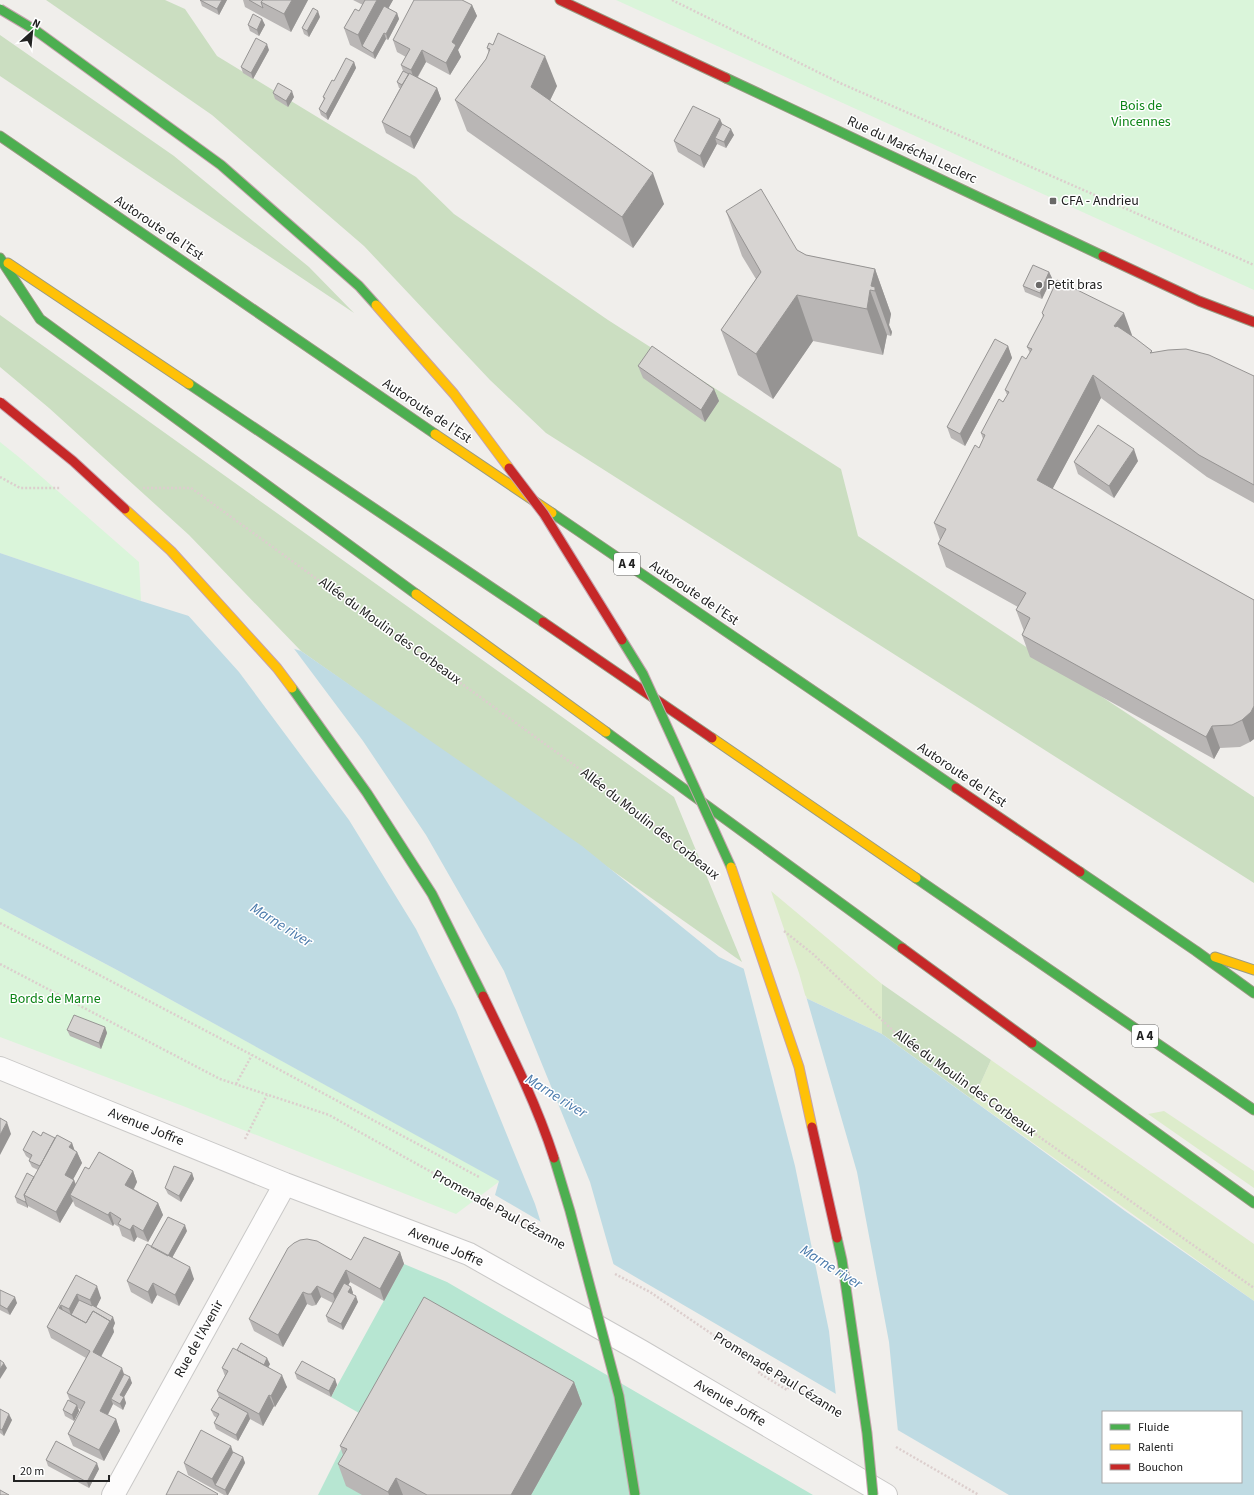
<svg xmlns="http://www.w3.org/2000/svg" width="1254" height="1495" font-family="'Source Sans 3',sans-serif">
	<style>
		.grass { fill: #ddeccb }
		.forest { fill: #cbdec1 }
		.park { fill: #daf5da }
		.pitch { fill: #b7e6d2 }
		.water { fill: #bfdbe3; fill-rule: evenodd }
		.pier { fill: #f0eeeb }
		.lines { fill: none; stroke-linecap: round; stroke-linejoin: round }
		.street-casing { stroke: #c9c8c7; stroke-width: 24 }
		.fast-casing { stroke: #999a82; stroke-width: 11 }
		.slow-casing { stroke: #999a82; stroke-width: 11 }
		.jam-casing { stroke: #999a82; stroke-width: 11 }
		.path { stroke: #dccecd; stroke-width: 2.5; stroke-dasharray: 2 2; stroke-linecap: butt }
		.street { stroke: #fdfcfc; stroke-width: 22 }
		.fast { stroke: #4caf50; stroke-width: 9 }
		.slow { stroke: #ffc107; stroke-width: 9 }
		.jam { stroke: #c62828; stroke-width: 9 }
		.fast-bridge-casing { stroke: #c5a2ac; stroke-width: 11; stroke-linecap: butt }
		.slow-bridge-casing { stroke: #c5a2ac; stroke-width: 11; stroke-linecap: butt }
		.jam-bridge-casing { stroke: #c5a2ac; stroke-width: 11; stroke-linecap: butt }
		.fast-bridge { stroke: #4caf50; stroke-width: 9 }
		.slow-bridge { stroke: #ffc107; stroke-width: 9 }
		.jam-bridge { stroke: #c62828; stroke-width: 9 }
		.wall { fill: #b9b6b5 }
		.shaded-wall { fill: #969493 }
		.building { fill: #d7d4d2; stroke: #969493 }
		.poi-dot { fill: #6a6968; stroke: #fff; stroke-width: 1.5 }
		.labels { text-anchor: middle; dominant-baseline: central; stroke-width: 3; stroke-linejoin: round; paint-order: stroke }
		.shield { fill: #fff; stroke: #646464; stroke-width: 1 }
		.shield-label { font-size: 13px; font-weight: bold; fill: #222 }
		.park-label { font-size: 14px; fill: #0c8416; stroke: #fff }
		.street-label { font-size: 14px; fill: #222; stroke: #fff }
		.poi-label { font-size: 14px; fill: #222; stroke: #fff; text-anchor: start }
		.water-label { font-size: 15px; font-style: italic; fill: #4a7aab; stroke: #fff }
	</style>
	<rect width="100%" height="100%" fill="#f0eeeb"/>
	<!-- grass -->
	<path class="grass" d="M771,891L882,984V1034L806,998L799,973Z
		M991,1060L1254,1244V1301L973,1100Z
		M1164,1111L1254,1171V1188L1148,1114Z"/>
	<!-- forest -->
	<path class="forest" d="M46,0H165L185,9L217,56L416,177L454,214L608,320L841,469L858,536L1254,797V883L546,433L490,380L364,246L212,115Z
		M0,35L174,156L309,267L354,313L0,76Z
		M0,315L674,797L742,962L301,651L189,535L49,408L0,367Z
		M882,984L991,1060L973,1100L882,1034Z"/>
	<!-- park -->
	<path class="park" d="M616,0H1254V290Z
		M0,442L20,458L139,562L141,601L0,553Z
		M0,908L117,970L500,1181L456,1214L183,1106L0,1037Z"/>
	<!-- pitch -->
	<path class="pitch" d="M404,1264L447,1282L813,1495H318L359,1413L331,1397Z"/>
	<!-- water -->
	<path class="water" d="M0,553L141,601L301,651L582,846L719,957L882,1034L1125,1211L1254,1301V1495H1009L495,1195L499,1181L117,970L0,908ZM1103,1412H1241V1482H1103Z"/>
	<!-- pier -->
	<path class="pier" d="M186,613L292,646L363,741L426,835L504,971L590,1182L614,1266L541,1223L535,1204L456,1010L416,929L349,820L239,672Z
		M743,966L806,996L857,1172L889,1342L898,1432L836,1396L829,1331L795,1166Z"/>
	<g class="lines">
		<defs>
			<path id="street" d="M0,1068L285,1184L469,1254L641,1351L886,1495
				M113,1495L285,1184"/>
			<path id="fast" d="M726,78L1103,256
				M0,136L435,434
				M0,258L40,319L416,594
				M189,384L543,622
				M552,513L956,788
				M606,732L902,948
				M1080,872L1196,951L1254,993
				M916,878L1254,1110
				M1032,1043L1254,1203"/>
			<path id="slow" d="M8,263L189,384
				M435,434L552,513
				M416,594L606,732
				M712,738L916,878
				M1215,957L1254,970"/>
			<path id="jam" d="M560,0L726,78
				M1103,256L1199,301L1254,322
				M543,622L712,738
				M956,788L1080,872
				M902,948L1032,1043"/>
		</defs>
		<!-- street casing -->
		<use href="#street" class="street-casing"/>
		<!-- fast casing -->
		<use href="#fast" class="fast-casing"/>
		<!-- slow casing -->
		<use href="#slow" class="slow-casing"/>
		<!-- jam casing -->
		<use href="#jam" class="jam-casing"/>
		<!-- path -->
		<path class="path" d="M672,0L840,83L1254,265
			M0,477L20,488H60
			M143,488H191L628,804L695,858
			M0,923L252,1055L479,1177
			M784,931L813,954L906,1043L1254,1288
			M0,964L220,1079L329,1115L548,1237
			M236,1084L252,1055
			M245,1139L267,1095
			M615,1274L650,1292L762,1368L835,1411
			M762,1368L759,1373L787,1390L790,1385
			M896,1447L979,1495"/>
		<!-- street -->
		<use href="#street" class="street"/>
		<!-- fast -->
		<use href="#fast" class="fast"/>
		<!-- slow -->
		<use href="#slow" class="slow"/>
		<!-- jam -->
		<use href="#jam" class="jam"/>
		<defs>
			<path id="fast-bridge" d="M0,9L35,30L221,165L359,286L376,305
				M622,640L643,674L731,867
				M292,688L367,793L432,894L483,996
				M554,1158L570,1211L619,1396L635,1495
				M837,1238L842,1260L867,1433L873,1495"/>
			<path id="slow-bridge" d="M376,305L454,394L509,468
				M125,509L171,551L277,668L292,688
				M731,867L799,1067L812,1127"/>
			<path id="jam-bridge" d="M0,402L73,461L125,509
				M509,468L544,514L622,640
				M483,996C509,1049 536,1102 554,1158
				M812,1127L837,1238"/>
		</defs>
		<!-- fast-bridge casing -->
		<use href="#fast-bridge" class="fast-bridge-casing"/>
		<!-- slow-bridge casing -->
		<use href="#slow-bridge" class="slow-bridge-casing"/>
		<!-- jam-bridge casing -->
		<use href="#jam-bridge" class="jam-bridge-casing"/>
		<!-- fast-bridge -->
		<use href="#fast-bridge" class="fast-bridge"/>
		<!-- slow-bridge -->
		<use href="#slow-bridge" class="slow-bridge"/>
		<!-- jam-bridge -->
		<use href="#jam-bridge" class="jam-bridge"/>
	</g>
	<!-- wall -->
	<path class="wall" d="M200,0H227L219,15L202,6Z
		M243,0H308L291,32L245,7Z
		M353,0H393L388,8L397,13L399,19L388,40L386,39L375,59L350,45L344,28L359,11L363,5Z
		M472,5L477,16L458,50L461,57L450,75L426,62L418,77L437,88L441,99L414,149L386,133L382,122L400,88H399L397,82L403,71L401,65L406,57L397,52L393,40Z
		M320,17L309,37L304,34L302,28Z
		M262,19L265,25L259,36L250,31L248,25Z
		M489,43L557,86L550,100L664,204L633,248L467,131L455,100L486,59L489,53L487,48Z
		M269,50L253,79L243,73L241,67Z
		M354,62L356,68L328,120L321,115L319,109L324,100L323,97L334,81Z
		M273,93L294,97L288,107L275,99Z
		M720,119L722,124L734,135L726,148L717,144L704,168L678,152L674,141Z
		M726,211L806,255L875,269L891,314L889,325L892,332L891,336L887,335L883,355L813,341L773,399L738,375L721,330L756,279L742,256Z
		M1049,272L1052,278L1042,299L1025,292L1023,286Z
		M1042,313L1132,335L1131,336L1152,351V353L1254,376V503L1207,477L1101,398L1052,489L1254,600V739L1250,742L1240,747L1220,748L1214,759L1030,657L1022,635L1024,631L1016,610L1018,607L946,567L938,544L940,540L934,523L979,448L983,439L981,433L1003,402L1007,395L1005,390L1026,359L1030,353L1027,347L1043,317Z
		M1008,346L1012,358L965,446L951,438L947,427Z
		M638,366L714,389L719,401L705,422L643,378Z
		M1138,461L1114,498L1078,474L1074,462Z
		M105,1027L107,1033L101,1049L70,1036L67,1030Z
		M41,1136L55,1138L72,1143L74,1150L77,1152L82,1163L73,1179L74,1180L76,1184L89,1169L133,1171L137,1182L134,1189L158,1203L163,1215L148,1242L137,1237L134,1242L122,1236L119,1227L114,1224L113,1226L75,1206L73,1201L60,1223L28,1206V1208L17,1203L15,1197L34,1177L38,1170L32,1167L29,1161L30,1159L26,1156L23,1150Z
		M192,1173L194,1179L181,1202L168,1194L165,1188Z
		M187,1231L172,1258L194,1279L179,1306L157,1295L152,1304L131,1292L127,1281L151,1247Z
		M400,1252L404,1264L384,1301L350,1282L348,1285L351,1287L353,1293L352,1294L358,1302L343,1330L328,1322L326,1316L333,1303L321,1297L316,1305L312,1306L307,1304L283,1347L254,1331L249,1319L351,1260Z
		M76,1275L101,1298L96,1307L115,1323L113,1328L114,1332L101,1357L124,1374L132,1383L124,1397L126,1403L123,1410L113,1404L108,1415L116,1419L120,1431L104,1461L73,1446L68,1434L81,1410L78,1408L79,1411L74,1421L65,1416L63,1410L70,1401L67,1393L86,1358L51,1338L47,1327Z
		M0,1290L17,1303L10,1315L0,1310Z
		M270,1364L268,1367L287,1387L275,1407L274,1406L263,1426L250,1419L238,1441L216,1429L214,1423L217,1418L214,1416L211,1410L219,1397L217,1391L225,1376L222,1368Z
		M295,1373L335,1379L337,1385L331,1397L297,1379Z
		M574,1382L582,1404L531,1495H362L346,1486L338,1464L343,1455L340,1446Z
		M0,1409L12,1420L4,1436L0,1433Z
		M233,1452L243,1457L245,1463L228,1495H224L217,1491L188,1475L184,1463Z
		M46,1460L99,1469L89,1488L48,1466Z"/>
	<!-- shaded-wall -->
	<path class="shaded-wall" d="M222,0H227L219,15L217,9Z
		M292,0H308L291,32L284,14Z
		M377,0H393L366,49L362,46L358,35Z
		M472,5L477,16L458,50L461,57L450,75L446,63L452,42Z
		M318,11L320,17L309,37L307,31Z
		M397,13L399,19L388,40L386,34Z
		M262,19L265,25L259,36L257,30Z
		M384,33L386,39L375,59L373,53Z
		M267,44L269,50L253,79L251,73Z
		M422,50L426,62L408,93L413,76L411,70Z
		M545,56L557,86L542,117L531,87Z
		M354,62L356,68L328,120L326,114Z
		M437,88L441,99L414,149L410,137Z
		M292,91L294,97L288,107L286,101Z
		M720,119L725,130L715,138L717,144L704,168L700,156Z
		M731,129L734,135L726,148L724,142Z
		M653,173L664,204L633,248L622,217Z
		M875,269L891,314L889,325L892,332L891,336L875,291L871,286Z
		M1049,272L1052,278L1042,299L1040,293Z
		M870,290L887,335L883,355L867,309Z
		M797,295L813,341L773,399L756,354Z
		M1124,313L1132,335L1122,348L1114,326Z
		M1008,346L1012,358L965,446L960,434Z
		M1093,375L1101,398L1045,503L1037,480Z
		M714,389L719,401L705,422L701,410Z
		M1134,449L1138,461L1114,498L1109,486Z
		M1254,706V739L1250,742L1242,720Z
		M1212,726L1220,748L1214,759L1206,737Z
		M105,1027L107,1033L101,1049L99,1043Z
		M7,1122L11,1134L0,1155V1135Z
		M72,1143L76,1154L77,1152L82,1163L69,1187L65,1175L69,1147Z
		M133,1171L137,1182L130,1196L125,1185Z
		M192,1173L194,1179L181,1202L179,1196Z
		M74,1180L78,1192L70,1195L73,1201L60,1223L56,1212Z
		M26,1201L28,1206V1208L25,1202Z
		M158,1203L163,1215L148,1242L143,1231Z
		M110,1212L114,1224L113,1226L108,1215Z
		M133,1225L137,1237L134,1242L130,1230Z
		M185,1225L187,1231L168,1265L166,1259Z
		M400,1252L404,1264L384,1301L380,1289Z
		M190,1267L194,1279L179,1306L175,1295Z
		M346,1270L350,1282L337,1306L333,1294Z
		M153,1283L157,1295L152,1304L148,1292Z
		M97,1286L101,1298L94,1312L90,1300Z
		M317,1286L321,1297L316,1305L311,1294Z
		M351,1287L353,1293L350,1298L348,1292Z
		M303,1292L307,1304L283,1347L278,1335Z
		M77,1294L81,1306L73,1321L69,1309Z
		M356,1296L358,1302L343,1330L341,1324Z
		M15,1297L17,1303L10,1315L7,1309Z
		M61,1305L65,1316L59,1308Z
		M113,1317L115,1323L113,1328L114,1332L97,1364L93,1352L110,1321Z
		M267,1358L270,1364L264,1375L262,1369Z
		M4,1363L7,1368L0,1379V1369Z
		M122,1368L126,1380L111,1399L113,1404L104,1422L100,1411Z
		M282,1375L287,1387L275,1407L271,1396Z
		M130,1377L132,1383L124,1397L126,1403L123,1410L120,1404V1395Z
		M335,1379L337,1385L331,1397L329,1391Z
		M574,1382L582,1404L531,1495H511Z
		M269,1395L274,1406L263,1426L259,1414Z
		M77,1405L79,1411L74,1421L72,1415Z
		M248,1413L250,1419L238,1441L236,1435Z
		M9,1414L12,1420L4,1436L2,1430Z
		M116,1419L120,1431L104,1461L99,1450Z
		M231,1446L235,1458L215,1485L212,1479Z
		M243,1457L245,1463L228,1495H227L225,1490Z
		M97,1463L99,1469L89,1488L87,1482Z
		M396,1478L403,1495H389L388,1492Z"/>
	<!-- building -->
	<path class="building" d="M200,0H222L217,9Z
		M249,0H263L261,2L263,8Z
		M263,0H292L284,14L261,2Z
		M365,0H377L358,35L344,28L355,9L359,11Z
		M414,0H462L472,5L452,42L456,45L446,63L422,50L411,70L401,65L410,49L393,40Z
		M384,6L397,13L386,34L384,33L373,53L362,46Z
		M313,8L318,11L307,31L302,28Z
		M253,14L262,19L257,30L248,25Z
		M498,33L545,56L531,87L653,173L622,217L455,100L486,59L490,49L487,48L489,43L493,45Z
		M256,38L267,44L251,73L241,67Z
		M346,58L354,62L326,114L319,109L325,98L323,97L332,80L334,81Z
		M403,71L409,74L402,85L397,82Z
		M409,73L437,88L410,137L382,122Z
		M278,83L292,91L286,101L273,93Z
		M693,106L720,119L700,156L674,141Z
		M722,124L731,129L724,142L715,138Z
		M761,189L797,250L806,255L875,269L871,286L875,287V291L870,290L867,309L797,295L756,354L721,330L761,272L726,211Z
		M1033,265L1049,272L1040,293L1023,286Z
		M1057,280L1124,313L1114,326L1116,327L1117,326L1135,338L1152,351L1150,353L1168,350L1186,349L1209,355L1254,376V485L1199,455L1093,375L1037,480L1254,600V706L1251,712L1242,720L1232,725L1212,726L1206,737L1022,635L1030,618L1016,610L1026,593L938,544L946,529L934,523L975,445L979,448L985,435L981,433L999,399L1003,402L1009,392L1005,390L1022,356L1026,359L1032,349L1027,347L1044,315L1042,313Z
		M995,339L1008,346L960,434L947,427Z
		M652,346L714,389L701,410L638,366Z
		M1098,425L1134,449L1109,486L1074,462Z
		M74,1015L105,1027L99,1043L67,1030Z
		M0,1118L7,1122L0,1135Z
		M33,1131L41,1136L43,1132L55,1138L40,1166L29,1161L32,1155L23,1150Z
		M57,1135L72,1143L69,1147L77,1152L65,1175L74,1180L56,1212L24,1195Z
		M99,1152L133,1171L125,1185L158,1203L143,1231L133,1225L130,1230L118,1224L121,1219L110,1212L108,1215L70,1195L85,1167L89,1169Z
		M174,1166L192,1173L179,1196L165,1188Z
		M27,1173L34,1177L24,1195L26,1201L25,1202L15,1197Z
		M168,1217L185,1225L168,1256L151,1247Z
		M364,1237L400,1252L380,1289L346,1270L333,1294L317,1286L311,1294H308L303,1292L278,1335L249,1319L288,1248L294,1243L300,1240L307,1239L317,1241L351,1260Z
		M147,1244L190,1267L175,1295L153,1283L148,1292L127,1281Z
		M76,1275L97,1286L90,1300L77,1294L69,1309L61,1305L59,1308L86,1323L93,1311L110,1321L93,1352L122,1368L100,1411L116,1419L99,1450L68,1434L85,1402L67,1393L90,1351L47,1327Z
		M344,1283L351,1287L348,1292L356,1296L341,1324L326,1316Z
		M0,1290L15,1297L7,1309L0,1305Z
		M424,1297L574,1382L511,1495H427L396,1478L388,1492L338,1464L347,1449L340,1446Z
		M79,1300L92,1306V1305L113,1317L110,1322V1321L93,1311L86,1323L71,1315Z
		M241,1343L267,1358L264,1365L237,1350Z
		M233,1348L282,1375L271,1396L269,1395L259,1414L217,1391L228,1371L222,1368Z
		M0,1360L4,1363L0,1369Z
		M302,1361L335,1379L329,1391L295,1373Z
		M124,1374L130,1377L120,1395L124,1397L120,1404L111,1399Z
		M219,1397L248,1413L236,1435L214,1423L219,1414L211,1410Z
		M68,1400L77,1405L72,1415L63,1410Z
		M0,1409L9,1414L2,1430L0,1429Z
		M201,1430L231,1446L212,1479L184,1463Z
		M56,1441L97,1463L87,1482L46,1460Z
		M233,1452L243,1457L225,1490L215,1485Z
		M178,1471L218,1494L217,1495H166Z
		M0,1490L9,1495H0Z"/>
	<!-- markers -->
	<g class="poi-dot">
		<rect x="1049" y="197" width="8" height="8" rx="2"/>
		<circle cx="1039" cy="285" r="4"/>
	</g>
	<g class="labels">
		<!-- shield labels -->
		<g class="shield">
			<rect x="614" y="553" width="26" height="22" rx="3"/>
			<rect x="1132" y="1025" width="26" height="22" rx="3"/>
		</g>
		<g class="shield-label">
			<text x="627" y="564">A 4</text>
			<text x="1145" y="1036">A 4</text>
		</g>
		<!-- park labels -->
		<g class="park-label">
			<text x="1141" y="106">Bois de<tspan x="1141" dy="16">Vincennes</tspan></text>
			<text x="55" y="999">Bords de Marne</text>
		</g>
		<!-- street labels -->
		<g class="street-label">
			<text transform="translate(912 150) rotate(25)">Rue du Maréchal Leclerc</text>
			<text transform="translate(159 228) rotate(34)">Autoroute de l’Est</text>
			<text transform="translate(427 411) rotate(34)">Autoroute de l’Est</text>
			<text transform="translate(694 593) rotate(34)">Autoroute de l’Est</text>
			<text transform="translate(390 631) rotate(36)">Allée du Moulin des Corbeaux</text>
			<text transform="translate(962 775) rotate(34)">Autoroute de l’Est</text>
			<text transform="translate(650 824) rotate(38)">Allée du Moulin des Corbeaux</text>
			<text transform="translate(965 1083) rotate(36)">Allée du Moulin des Corbeaux</text>
			<text transform="translate(146 1127) rotate(22)">Avenue Joffre</text>
			<text transform="translate(499 1210) rotate(29)">Promenade Paul Cézanne</text>
			<text transform="translate(446 1247) rotate(23)">Avenue Joffre</text>
			<text transform="translate(199 1339) rotate(-61)">Rue de l'Avenir</text>
			<text transform="translate(778 1375) rotate(32)">Promenade Paul Cézanne</text>
			<text transform="translate(730 1403) rotate(30)">Avenue Joffre</text>
		</g>
		<!-- poi labels -->
		<g class="poi-label">
			<text x="1061" y="201">CFA - Andrieu</text>
			<text x="1047" y="285">Petit bras</text>
		</g>
		<!-- water labels -->
		<g class="water-label">
			<text transform="translate(281 925) rotate(32)">Marne river</text>
			<text transform="translate(556 1096) rotate(32)">Marne river</text>
			<text transform="translate(831 1267) rotate(32)">Marne river</text>
		</g>
	</g>
	<!-- legend -->
	<rect x="1102" y="1411" width="140" height="72" fill="#ffffff" stroke="#a7a7a7"/>
	<rect x="1110" y="1424" width="20" height="6" fill="#4caf50" stroke="#a7a7a7"/>
	<text x="1138" y="1431" font-size="12" fill="#222222">Fluide</text>
	<rect x="1110" y="1444" width="20" height="6" fill="#ffc107" stroke="#a7a7a7"/>
	<text x="1138" y="1451" font-size="12" fill="#222222">Ralenti</text>
	<rect x="1110" y="1464" width="20" height="6" fill="#c62828" stroke="#a7a7a7"/>
	<text x="1138" y="1471" font-size="12" fill="#222222">Bouchon</text>
	<!-- north arrow -->
	<g transform="translate(32 32) rotate(27)" stroke="#ffffff" stroke-width="3" paint-order="stroke">
	<path d="M0-3L7 15L0 10L-7 15Z" fill="#222222"/>
	<text y="-6" font-size="11" font-weight="bold" text-anchor="middle" fill="#222222">N</text>
	</g>
	<!-- scale -->
	<path d="M14 1475v6h95v-6" fill="none" stroke="#222222" stroke-width="2"/>
	<text x="20" y="1475" font-size="12" fill="#222222" stroke="#ffffff" stroke-width="3" paint-order="stroke">20 m</text>
</svg>
